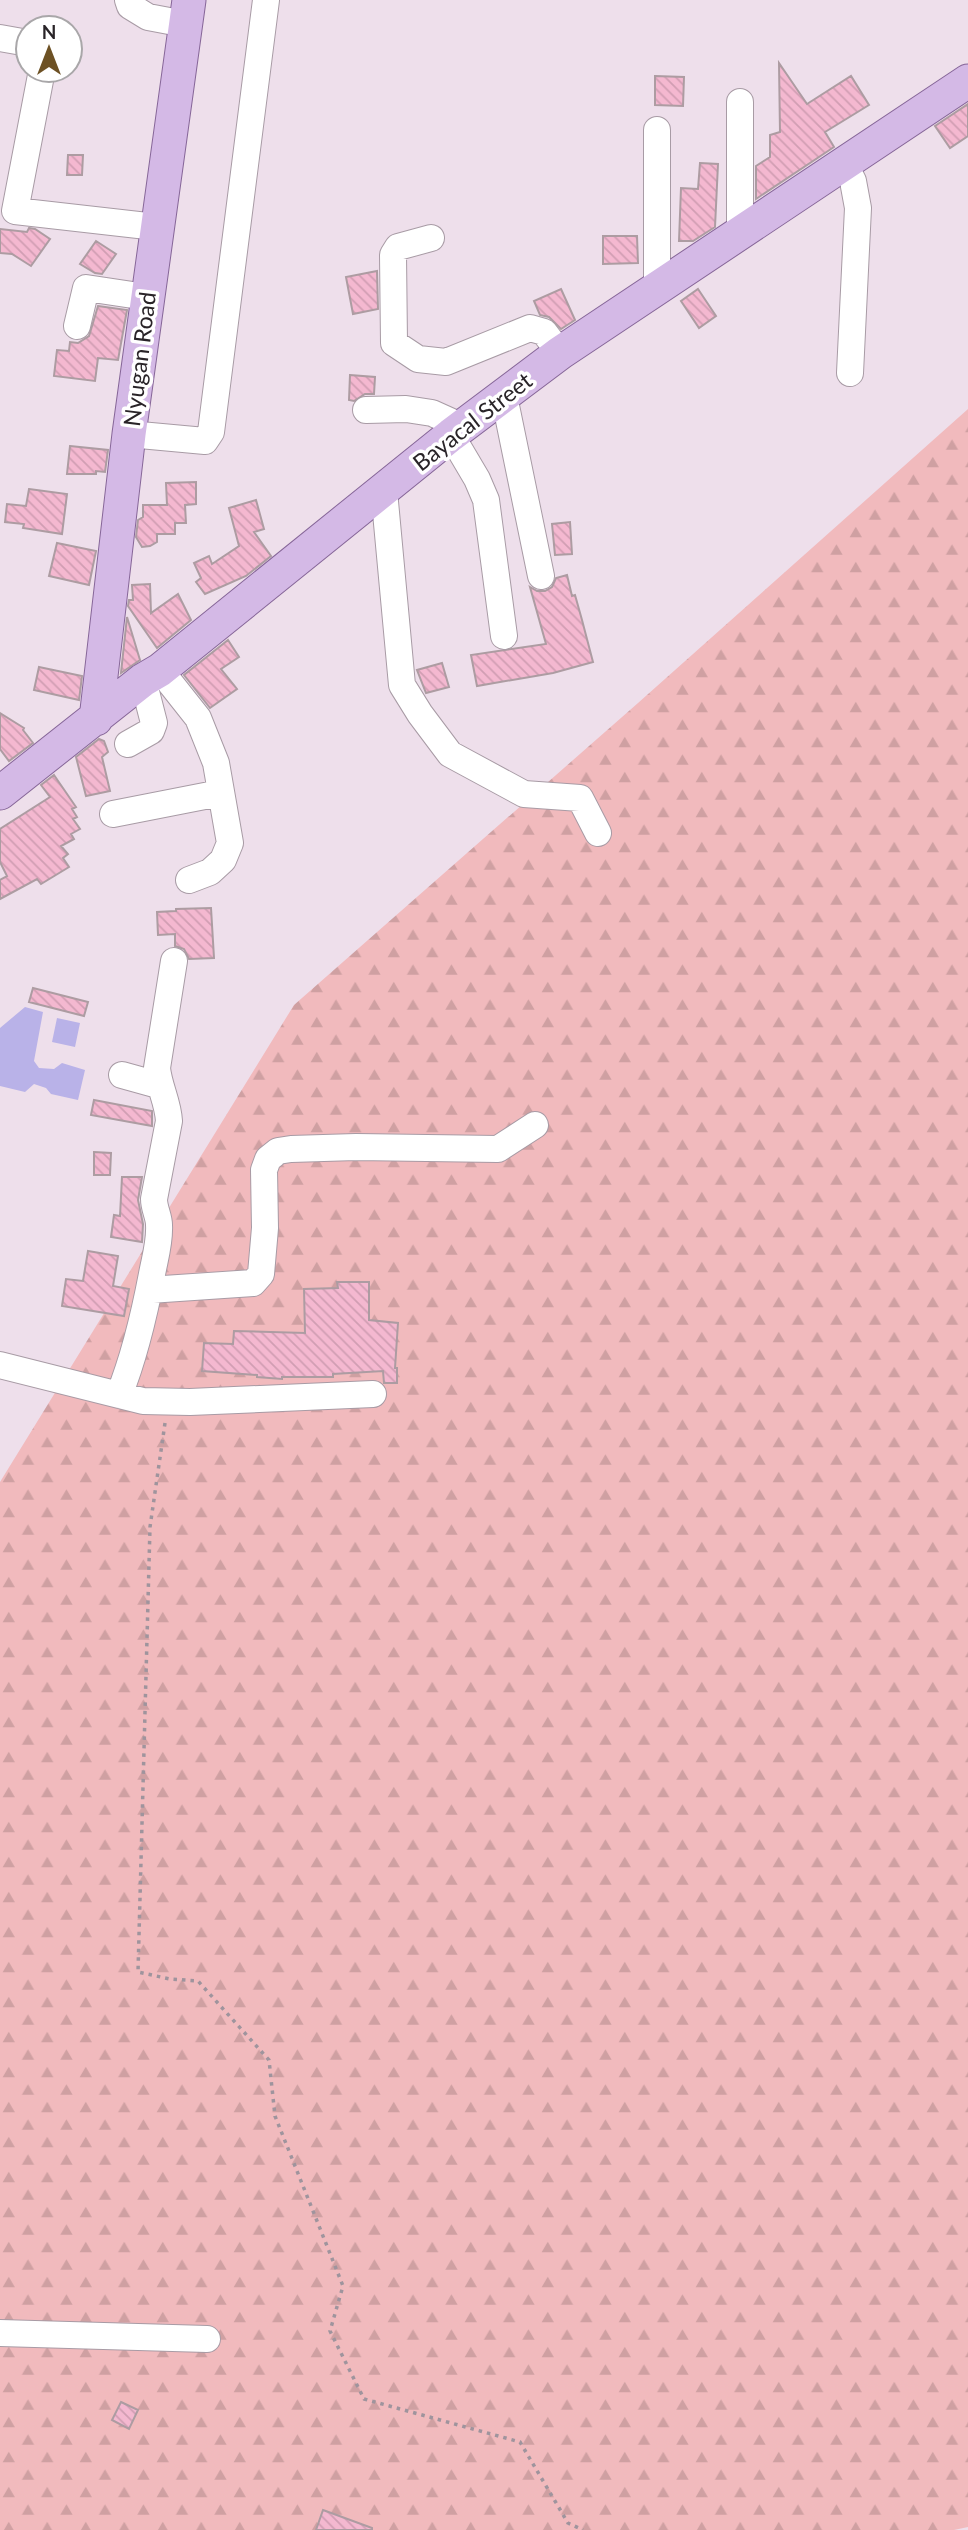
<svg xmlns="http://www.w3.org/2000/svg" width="968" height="2530" font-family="Lato,sans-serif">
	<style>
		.forest { fill: url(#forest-firs) }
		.water { fill: #b9b2e8 }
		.building { fill: url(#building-back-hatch); stroke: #ad9ca2; stroke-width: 2 }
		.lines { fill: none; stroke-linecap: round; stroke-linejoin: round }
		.minor-casing { stroke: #a89ba5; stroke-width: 28 }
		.major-casing { stroke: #866698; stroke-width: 35 }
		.path { stroke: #9f949d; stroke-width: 3.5; stroke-dasharray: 3.5 5; stroke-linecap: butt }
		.minor { stroke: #fff; stroke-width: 26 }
		.major { stroke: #d4b9e6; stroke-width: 33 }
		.labels { text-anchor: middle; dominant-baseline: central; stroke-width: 7; stroke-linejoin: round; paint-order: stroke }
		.street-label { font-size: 23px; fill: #292428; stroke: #fff }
	</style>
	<defs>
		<pattern id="forest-firs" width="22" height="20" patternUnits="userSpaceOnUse" patternTransform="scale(1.75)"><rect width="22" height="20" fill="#f1babd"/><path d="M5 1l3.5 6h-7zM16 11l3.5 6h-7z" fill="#cfa0a2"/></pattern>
		<pattern id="building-back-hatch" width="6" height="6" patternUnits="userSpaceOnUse" patternTransform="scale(1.75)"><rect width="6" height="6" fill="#f4b8d0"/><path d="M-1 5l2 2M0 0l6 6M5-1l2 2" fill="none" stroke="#d19eb3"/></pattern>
	</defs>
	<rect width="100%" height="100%" fill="#eedfeb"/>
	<!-- forest -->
	<path class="forest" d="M968,409V2527L954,2530H0V1482L294,1005L638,703Z"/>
	<!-- water -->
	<path class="water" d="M25,1007L43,1012L34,1061L39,1068L54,1069L62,1063L85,1070L78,1100L51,1094L46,1088L34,1084L25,1092L0,1086V1028Z
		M57,1018L80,1023L75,1047L52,1042Z"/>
	<!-- building -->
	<path class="building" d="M779,63L807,104L851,76L869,105L825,132L834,147L756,199V166L770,157V135L780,132Z
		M655,76L684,77L683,106L655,105Z
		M968,104V136L950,148L935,126Z
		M68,155H83L82,175H67Z
		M700,163L718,164L715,227L693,241H679L681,188L698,189Z
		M29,228L35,229L50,239L31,266L12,254L0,253V229L27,232Z
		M603,236H637L638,263L603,264Z
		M96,241L116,254L102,274L95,273L80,264Z
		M377,271L378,309L353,314L346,277Z
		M561,289L575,320L561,329L549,317L540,315L534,301Z
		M698,289L716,316L699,328L681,301Z
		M98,306L127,310L118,360L98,358L95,381L54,376L57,350L69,351L70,342L78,343L89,336Z
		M350,375L375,377L374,394H365L354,401L349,400Z
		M70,446L108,450L105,472L96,471V474H67Z
		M196,482V504L185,505L186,523H175V534H157V542L150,546L142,547L136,537L138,520L143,517V505H167L166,483Z
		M29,489L67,494L62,534L23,528L24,524L5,522L7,504L26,506Z
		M256,500L264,529L254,532L271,556L246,576L205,594L196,582L201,578L194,563L209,556L212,564L239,546L229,508Z
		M570,522L572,554L555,555L552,524Z
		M57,543L96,551L89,585L49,576Z
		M567,575L572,596L575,595L582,620L593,662L553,673L477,686L471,655L546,644L530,587L537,591H545L552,587L556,578Z
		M150,584L151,613L178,594L191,620L157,648L128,606L129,600H133L132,585Z
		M127,617L140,660L121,673Z
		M228,640L239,657L221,669L237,689L210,708L184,675Z
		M442,663L449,687L426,693L417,670Z
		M39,667L82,676L79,700L34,690Z
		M0,713L24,728L23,730L33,743L9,761L0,749Z
		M99,739L104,741L108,752L102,757L110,791L86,796L76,757Z
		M54,775L76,807L72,809L77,817L73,819L80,829L71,834L74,839L61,846L68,854L63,858L69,867L41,884L37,879L0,899V880L7,876L0,862V829L50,797L41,785Z
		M211,908L214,958L189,959L184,949L175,946V934L158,935L157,912L176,911V909Z
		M33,988L88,1002L84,1016L29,1002Z
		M94,1100L152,1111V1126L91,1115Z
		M94,1152L111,1153L110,1175H94Z
		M122,1177H142L138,1200L143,1224L142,1242L111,1237L114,1215L120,1216Z
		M88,1251L118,1256L113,1286L129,1289L124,1316L62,1306L66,1279L83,1281Z
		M337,1282H369V1320L398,1323L395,1368H397V1383H384L383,1371L333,1374V1377H282V1379L257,1377V1375L202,1371L204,1343L233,1344L234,1331L305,1333L304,1289L338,1288Z
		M121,2402L138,2410L129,2429L112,2420Z
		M323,2510L372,2528V2530H316Z"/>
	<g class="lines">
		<defs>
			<path id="minor" d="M128,0L130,6L148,17L185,24
				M0,38L28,43
				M42,70L15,211L156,227
				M740,102V233
				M657,130V289
				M844,163L853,181L858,208L850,373
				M431,238L398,247L393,255L394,343L418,359L446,362L530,328L544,332L560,353
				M77,326L86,288L146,297
				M504,396L541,576
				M366,410L406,409L432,413L463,427
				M129,434L205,441L211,432L266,0
				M451,435L477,479L486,500L504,636
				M384,491L402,685L420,714L450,754L524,794L580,798L598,833
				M160,670L198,718L216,763L230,843L223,860L210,872L189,880
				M128,744L151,731L154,723L143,680
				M113,814L220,793
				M122,1075L158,1085
				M149,1290L253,1283L261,1274L265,1228L264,1170L268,1159L278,1151L291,1149L356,1147L498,1149L535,1125
				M0,1365L143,1401L190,1402L373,1394
				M119,1395C135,1355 144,1316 152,1274C155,1258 160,1242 159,1225C159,1216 154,1209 154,1199L169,1121C168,1102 159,1087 157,1068L174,961
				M0,2333L207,2339"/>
			<path id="major" d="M96,719L129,434L189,0
				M0,793L143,680L160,670L451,435L560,353L968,81"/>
		</defs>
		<!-- minor casing -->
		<use href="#minor" class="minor-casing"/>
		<!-- major casing -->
		<use href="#major" class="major-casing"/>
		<!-- path -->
		<path class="path" d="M165,1423L150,1527L138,1972L170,1979L198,1981L269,2060L275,2116L343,2286L330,2331L364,2399L520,2442L568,2523L583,2530"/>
		<!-- minor -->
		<use href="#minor" class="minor"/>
		<!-- major -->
		<use href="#major" class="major"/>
	</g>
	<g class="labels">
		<!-- street labels -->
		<g class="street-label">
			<text transform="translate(139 359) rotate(-83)">Nyugan Road</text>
			<text transform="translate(472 421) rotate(-38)">Bayacal Street</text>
		</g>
	</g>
	<!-- north arrow -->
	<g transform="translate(49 49)"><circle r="33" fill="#ffffff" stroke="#a9a7a9" stroke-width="2"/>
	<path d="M0-5L12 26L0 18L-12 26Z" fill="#6d5124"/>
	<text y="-10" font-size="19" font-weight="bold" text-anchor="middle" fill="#292428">N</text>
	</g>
</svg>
